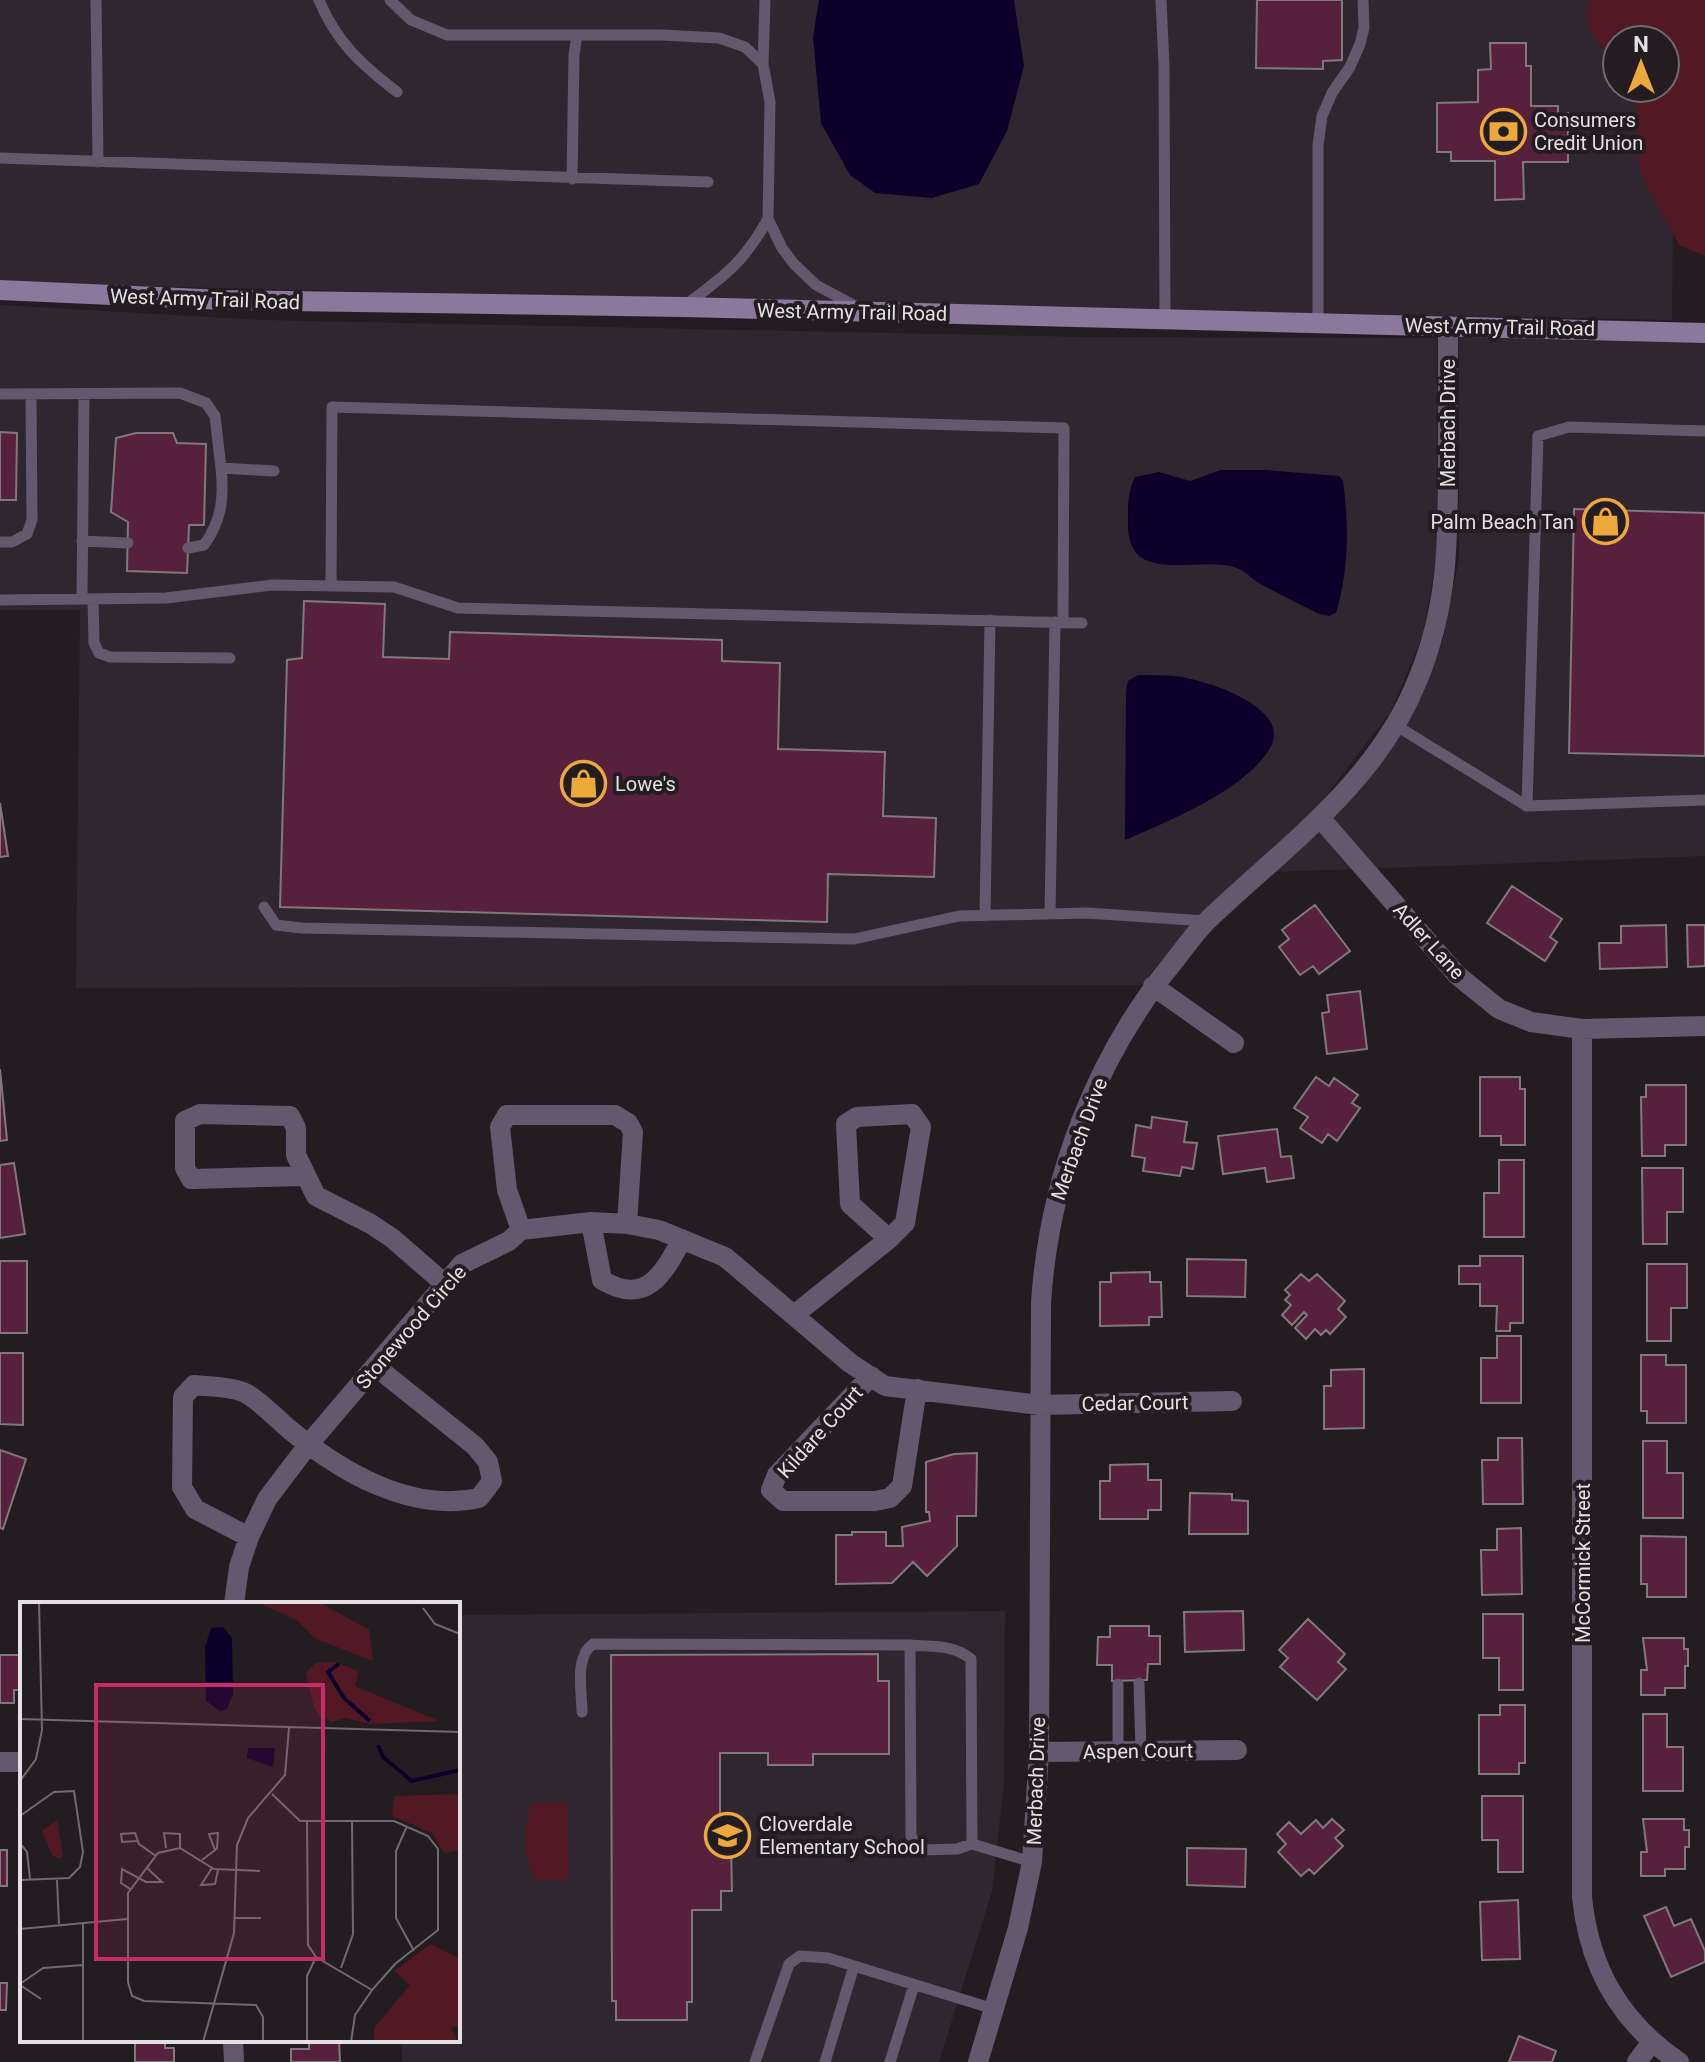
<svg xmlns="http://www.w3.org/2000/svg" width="1705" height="2062" font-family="Roboto,sans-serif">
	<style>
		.built { fill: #30262f; fill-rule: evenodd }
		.green { fill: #521824 }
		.water { fill: #0a002a }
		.building { fill: #57203d; stroke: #81787c; stroke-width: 2 }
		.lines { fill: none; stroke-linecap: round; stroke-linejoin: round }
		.service { stroke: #64586f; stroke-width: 11 }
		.minor { stroke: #64586f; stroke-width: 20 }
		.secondary { stroke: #8b789d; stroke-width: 20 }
		.labels { text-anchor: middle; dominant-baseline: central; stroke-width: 8; stroke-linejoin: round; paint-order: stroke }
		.poi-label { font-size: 20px; fill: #e3dfe2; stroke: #231d22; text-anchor: start }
		.street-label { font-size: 20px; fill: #e3dfe2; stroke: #231d22 }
		.inset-river { fill: none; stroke: #0a002a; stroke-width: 4 }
		.inset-road { fill: none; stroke: #706b6f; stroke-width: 2 }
		.view { fill: #c52c68; fill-opacity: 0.15; stroke: #c52c68; stroke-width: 4 }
		.inset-edge { fill: none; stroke: #e3dfe2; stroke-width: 4 }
	</style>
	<rect width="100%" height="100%" fill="#231d22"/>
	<!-- built -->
	<path class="built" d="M0,0H1675L1672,320L922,306L97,285L0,280ZM1617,40H1665V88H1617Z
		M0,305L262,320L1084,337L1437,338L1438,522L1435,565L1423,634L1391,711L1315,810L1203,912L1141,985L76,988L80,610H0Z
		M1459,336L1705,342V856L1274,872L1405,728L1442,644L1459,559Z
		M1005,1611L1004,1781L992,1891L939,2062H402V2040H458V1615Z"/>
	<!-- green -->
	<path class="green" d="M1592,0H1705V256L1679,245L1647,186L1639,168L1636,108L1632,88H1665V40H1617V64L1593,36L1586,15Z
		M532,1803H568L569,1880H535C523,1852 522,1832 532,1803Z"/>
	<!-- water -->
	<path class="water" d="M819,0H1014L1024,66L1007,131L979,184L932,198L875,193L850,175L821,123L813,37Z
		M1221,470H1265L1339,476L1343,481C1349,527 1349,569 1336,613L1329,616L1317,613C1297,603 1277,593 1257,582C1250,577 1245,571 1237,568C1200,554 1128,588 1128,525C1128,509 1127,492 1135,477L1159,472L1190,481Z
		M1138,675C1150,675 1163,675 1175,676C1203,679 1294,707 1270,748C1247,789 1167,822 1125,840L1126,691L1128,681Z"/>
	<!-- building -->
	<path class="building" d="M1257,0H1342V60L1323,61V69L1256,68Z
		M1490,43H1526V66H1531V106H1558V113H1568V162H1523L1524,199L1495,200V161H1451V152H1437V103L1478,102V70L1491,69Z
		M0,432L17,433L16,500H0Z
		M136,433H173L177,443L206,444L204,525H189L187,573L127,571L128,522L111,512L116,438Z
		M1574,509L1705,513V756L1569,753Z
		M304,601L385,604L383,657L449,659L450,632L722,640V661L780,663L778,749L885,752L883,816L936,818L934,877L828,874L827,922L280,907L287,660L302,658Z
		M0,803L8,856L0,857Z
		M1512,886L1562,919L1550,937L1557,942L1545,961L1487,923Z
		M1315,905L1350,951L1319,974L1313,966L1300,975L1279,947L1289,939L1282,930Z
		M1666,925L1667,967L1600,969L1599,943H1621V926Z
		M1687,925H1705V966L1688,967Z
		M1360,991L1367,1049L1327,1054L1322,1013L1329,1012L1327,995Z
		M0,1069L7,1140L0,1141Z
		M1316,1077L1329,1086L1334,1078L1358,1095L1352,1103L1360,1108L1337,1141L1328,1134L1322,1143L1300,1128L1308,1117L1294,1108Z
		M1480,1077H1520V1089H1525V1145H1501V1136H1480Z
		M1646,1085H1686V1145H1665V1156H1642L1641,1097H1646Z
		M1152,1117L1187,1122L1184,1142L1197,1143L1193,1169L1182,1167L1180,1176L1143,1171L1145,1158L1132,1156L1136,1125L1151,1128Z
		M1277,1129L1281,1157L1291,1156L1294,1178L1267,1182L1265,1168L1223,1174L1218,1136Z
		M1499,1160H1524V1237H1484V1193H1499Z
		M14,1163L25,1234L0,1238V1165Z
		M1642,1168H1683V1212H1667V1244H1643Z
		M1480,1256H1523V1323H1510V1331H1496L1497,1306H1480V1284H1459V1266H1480Z
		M1187,1259L1246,1260L1245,1297L1187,1296Z
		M0,1261H27V1333H0Z
		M1647,1264H1687V1308H1671V1341H1647Z
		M1150,1272V1282H1161L1162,1317H1149V1325L1100,1326V1282H1111V1273Z
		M1301,1274L1309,1281L1317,1274L1345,1301L1338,1309L1346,1317L1330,1334L1326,1330L1321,1335L1315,1329L1306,1339L1295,1328L1307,1315L1304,1312L1292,1325L1282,1315L1291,1305L1285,1300L1290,1295L1285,1290Z
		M1497,1336H1521V1403H1481V1358H1497Z
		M0,1353H23V1425L0,1424Z
		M1641,1355H1666V1365H1686V1423H1647V1411H1641Z
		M1364,1369V1428L1324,1429V1386H1331V1370Z
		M1498,1438H1522L1523,1504H1483L1482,1460H1498Z
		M1643,1441H1667V1473H1683V1518H1643Z
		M0,1450L26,1459L3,1529L0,1528Z
		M977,1453L976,1516H957V1546L927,1576L913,1562L892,1583L836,1584V1535H852V1532H886V1546H903L902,1527L930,1521L929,1512H926V1462L954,1454Z
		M1148,1464V1480H1161V1510H1148V1519H1100V1481H1110V1465Z
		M1190,1493L1232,1494V1500L1248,1501V1534H1189Z
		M1521,1528L1522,1594L1482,1595L1481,1550H1497V1529Z
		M1641,1536L1686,1537V1597H1647V1584H1641Z
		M1243,1611L1244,1650L1185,1652L1184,1612Z
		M1483,1614H1523V1690H1499V1658H1483Z
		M1308,1619L1345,1654L1338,1662L1346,1669L1317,1700L1280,1667L1288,1658L1279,1650Z
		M1110,1626H1149V1636H1160V1664H1148L1147,1680L1112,1681V1665H1097L1098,1637H1110Z
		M1643,1638H1684V1649H1688V1666H1685V1688H1665V1695H1641V1670H1647Z
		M878,1654V1681H889V1754H813V1765H768V1753H720V1847H731L732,1891H721V1910H692V2002H687V2020H616V2001H612L611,1655Z
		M0,1655H22V1690H14V1703H0Z
		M1500,1705H1525V1763H1519V1774H1479V1715H1500Z
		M1643,1714H1667V1747H1683V1791H1643Z
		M1482,1796H1523V1872H1498V1840H1482Z
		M1332,1819L1344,1830L1335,1838L1343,1846L1314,1874L1309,1869L1301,1876L1278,1852L1286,1844L1277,1834L1289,1822L1301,1834L1316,1820L1323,1828Z
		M1643,1819H1684V1830H1689V1847H1685V1869H1665V1876H1641V1852H1647Z
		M1187,1848L1246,1849L1245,1887L1187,1885Z
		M0,1850H7V1886H0Z
		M1518,1900L1520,1959L1482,1960L1480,1902Z
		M1666,1907L1674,1926L1691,1919L1705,1951V1962L1671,1977L1644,1916Z
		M0,1983H7L6,2010H0Z
		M1519,2036L1556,2051L1552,2062H1509Z
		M135,2040H165V2048H174V2062H135Z
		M309,2040H339L340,2062H291V2049H309Z"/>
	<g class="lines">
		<!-- service -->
		<path class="service" d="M96,0L98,162
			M319,0C336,42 362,65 397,92
			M390,0L411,20L447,35H661L719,38L745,47L763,64L770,102L768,219L782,248L794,264L816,285L859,308
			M1161,0L1164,66L1165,320
			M763,64L765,0
			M0,158L708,182
			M572,179L574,55L577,35
			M687,304C726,275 743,263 768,219
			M1318,323V145L1322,116L1332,93L1350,67L1360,44L1364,28L1363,0
			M0,394L180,393L206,403L215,416L221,468L274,471
			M1448,522L1535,526
			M82,541L128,543
			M0,542H12L27,534L32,520L31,394
			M188,548L204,545C222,520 224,498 221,468
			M331,586L332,407L1064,428L1063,622
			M82,599L84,394
			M93,599L94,643L99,653L110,657L230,658
			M0,600L166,598L272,585L394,587L458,608L1082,623
			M1395,725L1527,806L1705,800
			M1527,806L1538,436L1569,427L1705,431
			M264,907L276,925L302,928L854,939L959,916L1087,913L1206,921
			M1050,914L1055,622
			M985,916L990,620
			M1139,1683L1141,1751
			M582,1712C582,1692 574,1657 593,1644L910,1645
			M1118,1751V1684
			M972,1844L971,1659C953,1644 932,1647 910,1645L911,1836L920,1850L957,1849L972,1844L1032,1862
			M755,2062L789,1964L800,1956L828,1958L994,2009
			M825,2062L854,1966
			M890,2062L914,1985"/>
		<!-- minor -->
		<path class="minor" d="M1321,819L1457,975L1499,1009L1531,1022L1582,1029L1705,1026
			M1153,986L1234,1043
			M1582,1029V1897C1589,1968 1620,2022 1679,2062
			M306,1176L191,1179L185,1168V1121L200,1114L290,1116L296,1128V1155L316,1196L371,1224L392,1238L445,1284
			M591,1222L602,1280C646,1306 663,1275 682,1239
			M521,1230L507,1190L500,1127L507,1115H615L628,1123L633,1132L627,1224
			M794,1315L889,1239L905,1223L921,1127L912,1114L857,1117L846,1124L850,1204L889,1239
			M871,1376L777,1475L771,1490L783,1501H875L890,1498L902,1486L917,1389
			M249,1537L195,1509L182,1487L183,1397L194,1385C209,1387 228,1386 243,1392C256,1397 278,1420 290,1430C341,1472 411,1513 479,1498L492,1481L488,1462L475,1446L375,1366
			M234,1604L239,1567L249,1537L267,1499L308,1445L462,1264L509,1241L521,1230L591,1222L627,1224L659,1230L725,1257L850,1363L885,1386L1039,1405L1232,1401
			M1039,1752L1237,1750
			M0,1762H22
			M233,2040L234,2062
			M978,2062L1018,1928L1032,1862L1039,1752L1041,1303C1049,1178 1096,1056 1175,960C1186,946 1197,930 1210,918C1287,845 1378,781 1418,679C1448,606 1448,542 1448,465C1448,419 1448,372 1448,326
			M1637,2062L1651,2043"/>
		<!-- secondary -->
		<path class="secondary" d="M0,290L224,300L683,307L1705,333"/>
	</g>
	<!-- icons -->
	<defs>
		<symbol id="bank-ring" viewBox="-11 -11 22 22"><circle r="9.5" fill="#231d22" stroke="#eda83c" stroke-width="1.5"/><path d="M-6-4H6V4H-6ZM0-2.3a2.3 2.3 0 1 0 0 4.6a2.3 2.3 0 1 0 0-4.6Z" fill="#eda83c"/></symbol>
		<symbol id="shop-ring" viewBox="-11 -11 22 22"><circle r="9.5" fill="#231d22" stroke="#eda83c" stroke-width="1.5"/><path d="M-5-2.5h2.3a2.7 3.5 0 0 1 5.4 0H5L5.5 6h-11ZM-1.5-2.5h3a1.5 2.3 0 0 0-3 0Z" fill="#eda83c"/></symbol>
		<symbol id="school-ring" viewBox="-11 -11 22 22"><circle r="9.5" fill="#231d22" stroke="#eda83c" stroke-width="1.5"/><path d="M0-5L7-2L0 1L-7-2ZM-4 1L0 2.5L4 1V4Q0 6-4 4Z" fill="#eda83c"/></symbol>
	</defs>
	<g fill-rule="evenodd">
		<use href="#bank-ring" x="1478" y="106" width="51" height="51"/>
		<use href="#shop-ring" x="1580" y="496" width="51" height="51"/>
		<use href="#shop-ring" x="558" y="758" width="51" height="51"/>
		<use href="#school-ring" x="702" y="1810" width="51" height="51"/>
	</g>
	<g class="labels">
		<!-- poi labels -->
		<g class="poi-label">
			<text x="1534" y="120">Consumers<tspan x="1534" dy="23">Credit Union</tspan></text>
			<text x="1574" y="522" text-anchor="end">Palm Beach Tan</text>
			<text x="615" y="784">Lowe's</text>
			<text x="759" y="1824">Cloverdale<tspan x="759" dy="23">Elementary School</tspan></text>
		</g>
		<!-- street labels -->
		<g class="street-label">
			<text transform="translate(205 299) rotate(2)">West Army Trail Road</text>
			<text transform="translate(852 312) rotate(1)">West Army Trail Road</text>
			<text transform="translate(1500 327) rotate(1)">West Army Trail Road</text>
			<text transform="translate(1448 423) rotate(-90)">Merbach Drive</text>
			<text transform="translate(1429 941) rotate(48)">Adler Lane</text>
			<text transform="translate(1079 1139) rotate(-70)">Merbach Drive</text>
			<text transform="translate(411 1327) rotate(-49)">Stonewood Circle</text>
			<text transform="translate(1135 1403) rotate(-1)">Cedar Court</text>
			<text transform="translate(820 1432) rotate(-48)">Kildare Court</text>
			<text transform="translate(1583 1563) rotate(-90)">McCormick Street</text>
			<text transform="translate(1138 1751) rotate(-1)">Aspen Court</text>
			<text transform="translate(1036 1781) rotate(-88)">Merbach Drive</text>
		</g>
	</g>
	<!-- overview -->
	<g transform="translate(20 1602)">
		<rect width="440" height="440" fill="#231d22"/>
		<path d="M299,0L349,28L353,59L294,36L277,18L236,0ZM315,60L338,69L335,84L419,119L351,122L325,116L307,121L311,118L300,115L294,105L286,71L295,61ZM440,192V248L424,251L412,231L372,214L374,194ZM37,218L43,254L39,257L32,253L22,229ZM411,342L440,357V424L431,425L438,440H354V426L390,383L374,369Z" fill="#521824"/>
		<path d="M203,25L212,36L213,92L207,107L200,109L186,99L185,45L191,26ZM255,146L253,165L227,156L228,146Z" fill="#0a002a"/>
		<path class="inset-river" d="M319,62L308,70L324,96L350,119M358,143L363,155L392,179L440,168"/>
		<path class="inset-road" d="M403,6L415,22L440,32M0,117L440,130M0,179L16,157L22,128L19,0M252,192L280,219H374L408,234L418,247V328L375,362L352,388L335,413L331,440M0,214L34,190L54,189L63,250L60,265L49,276L0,278M287,220L288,343L296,355L352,388M387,224L376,249V316L394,349M117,239L102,240L101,232L115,231L119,242L136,254M0,241L7,250L10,277M146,246L144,231L160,232V246M182,258L195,248L197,246L198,231L189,232L195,248M192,266L181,283L195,282L198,268M240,269L194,267L160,246L138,251L108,291V380L112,394L124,399L236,403L243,415V440M37,278L39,322M110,287L101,281L102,267L126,280H142L126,265M215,316H241M63,320V440M0,327L107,317M321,366L333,332L332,219M0,382L23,366L63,363M0,383L21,397M71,440H98M183,440L214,331L217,243L228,216L265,173L269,126M287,440V374L296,355"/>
		<path class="view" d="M76,83H303V357H76Z"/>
		<rect width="440" height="440" class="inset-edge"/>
	</g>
	<!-- north arrow -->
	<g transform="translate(1641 64)"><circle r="38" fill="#231d22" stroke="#706b6f" stroke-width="2"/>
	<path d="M0-6L14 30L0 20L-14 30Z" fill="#eda83c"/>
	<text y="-12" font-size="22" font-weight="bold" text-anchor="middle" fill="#e3dfe2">N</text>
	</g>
</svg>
